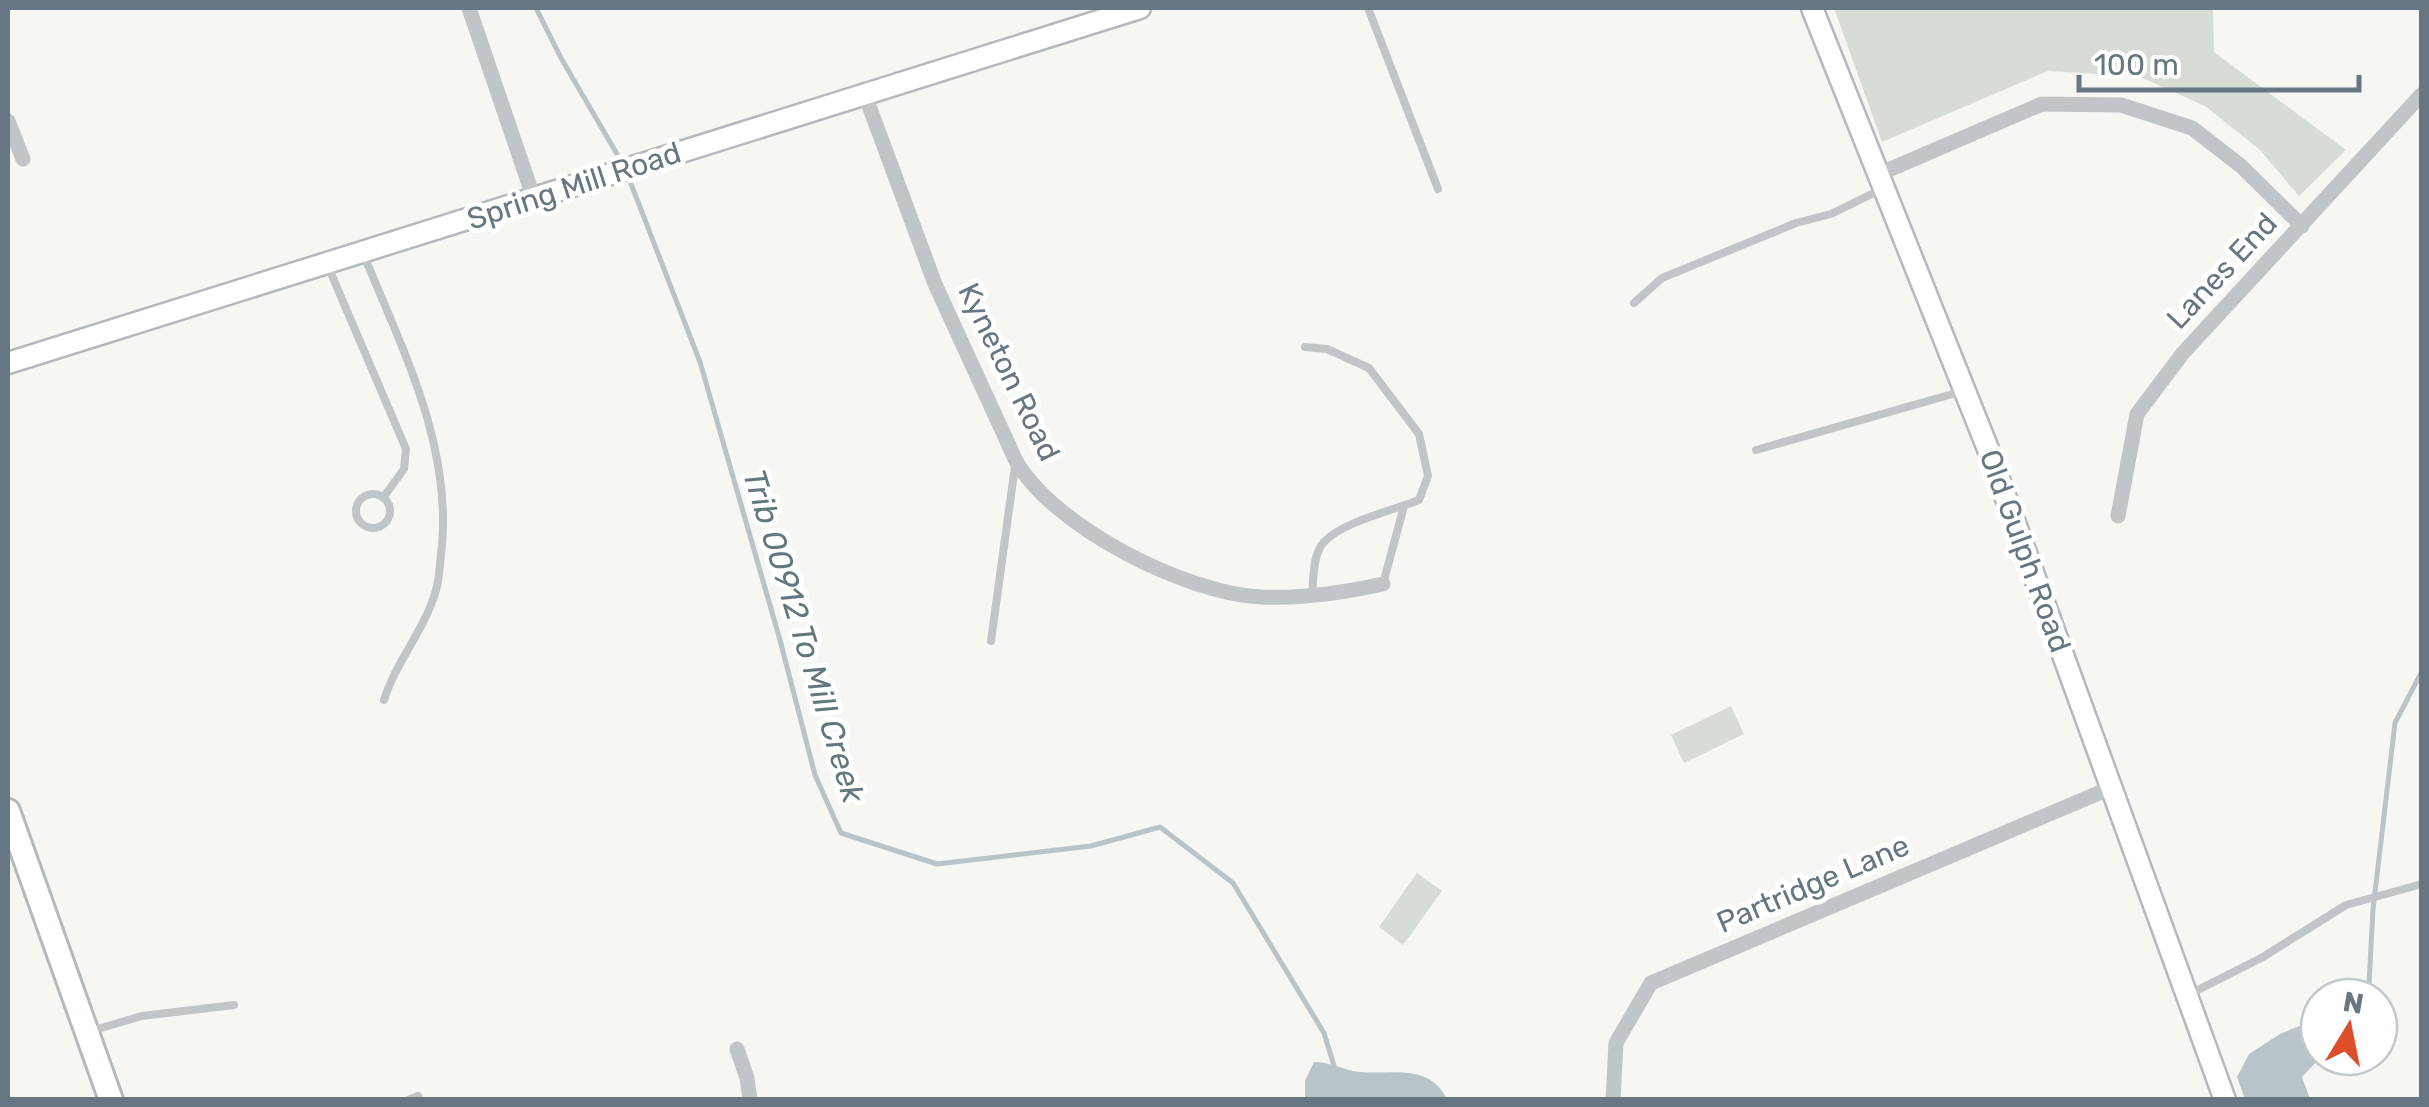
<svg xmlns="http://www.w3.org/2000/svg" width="2429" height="1107" font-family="Rubik,sans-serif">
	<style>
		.green { fill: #d7ddd4 }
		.water { fill: #b8c4c7 }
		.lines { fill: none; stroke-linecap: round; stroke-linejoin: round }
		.stream { stroke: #b8c4c7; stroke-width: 5 }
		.secondary-casing { stroke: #b4b9bd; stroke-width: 25 }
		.primary-casing { stroke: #b4b9bc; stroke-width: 28 }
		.lane { stroke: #c1c5c8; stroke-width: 8 }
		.street { stroke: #c1c5c8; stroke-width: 15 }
		.secondary { stroke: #fff; stroke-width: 20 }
		.primary { stroke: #fff; stroke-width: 22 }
		.labels { text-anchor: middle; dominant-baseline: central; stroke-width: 10; stroke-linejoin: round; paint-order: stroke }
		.street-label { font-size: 30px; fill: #667783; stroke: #fff }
		.water-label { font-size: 32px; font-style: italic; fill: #62787f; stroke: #fff }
	</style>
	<rect width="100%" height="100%" fill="#f6f6f3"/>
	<!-- green -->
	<path class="green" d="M1834,8H2213L2214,52L2346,150L2299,196L2259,149L2205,106L2138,76L2048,71L1882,142Z
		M1731,706L1744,734L1684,763L1671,735Z
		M1417,873L1442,891L1403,945L1379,927Z"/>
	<!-- water -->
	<path class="water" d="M2319,1018L2321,1057L2302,1077L2310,1099H2245L2237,1077L2249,1054L2280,1034Z
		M1314,1062C1328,1062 1340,1068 1353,1071C1388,1077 1427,1060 1447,1099H1305V1081Z"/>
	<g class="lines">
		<!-- stream -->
		<path class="stream" d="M536,8L561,58L624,166
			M628,176L700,362L780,640L815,775L841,833L937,864L1091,846L1160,827L1233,883L1324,1033L1335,1069
			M2361,997L2369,984L2373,909L2395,723L2422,671"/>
		<defs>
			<path id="secondary" d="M1812,8L1988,449L2225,1100
				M8,363L1140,8"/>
			<path id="primary" d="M8,811L111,1100"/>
		</defs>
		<!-- secondary casing -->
		<use href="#secondary" class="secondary-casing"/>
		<!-- primary casing -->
		<use href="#primary" class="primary-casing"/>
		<!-- lane -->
		<path class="lane" d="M1368,8L1438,189
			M363,253C401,347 451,441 442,545C440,560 440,576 436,590C425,630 396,661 384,700
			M327,264L406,449L404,469L383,498
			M1634,303L1662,278L1796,223L1831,214L1880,190
			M1305,347L1327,349L1369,368L1419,434L1428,476L1419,500C1394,510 1342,522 1324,542C1312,555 1314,579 1312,596
			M1756,450L1963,391
			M356 511a17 17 0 1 1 34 0a17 17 0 1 1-34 0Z
			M1383,584L1404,506
			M991,641L1015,466
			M2188,995L2263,957L2346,905L2422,884
			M91,1031L142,1016L234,1005
			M408,1100L418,1096"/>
		<!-- street -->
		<path class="street" d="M469,8L534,199
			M865,95L935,284L1016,461C1054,527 1185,593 1260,597C1302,599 1342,593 1383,584
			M8,121L23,159
			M1879,174L2042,104L2121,105L2192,128L2241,166L2302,226
			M2118,516L2137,414L2183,353L2422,94
			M737,1049L747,1078L750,1100
			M1613,1100L1616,1043L1651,983L2113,787"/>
		<!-- secondary -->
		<use href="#secondary" class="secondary"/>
		<!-- primary -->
		<use href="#primary" class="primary"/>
	</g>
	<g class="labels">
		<!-- street labels -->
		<g class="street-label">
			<text transform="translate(574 186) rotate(-18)">Spring Mill Road</text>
			<text transform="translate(2222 271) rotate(-47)">Lanes End</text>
			<text transform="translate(1009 372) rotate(64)">Kyneton Road</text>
			<text transform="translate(2025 551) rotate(70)">Old Gulph Road</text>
			<text transform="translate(1813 884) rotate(-23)">Partridge Lane</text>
		</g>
		<!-- water labels -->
		<g class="water-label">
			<text transform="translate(804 636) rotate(73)">Trib 00912 To Mill Creek</text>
		</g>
	</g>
	<!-- border -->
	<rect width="2429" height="1107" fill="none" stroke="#667783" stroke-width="20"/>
	<!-- north arrow -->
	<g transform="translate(2349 1027) rotate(10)"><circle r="48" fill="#ffffff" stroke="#c2c9cd" stroke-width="2.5"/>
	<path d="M0-8L18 38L0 25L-18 38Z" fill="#dd4f2b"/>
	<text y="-15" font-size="28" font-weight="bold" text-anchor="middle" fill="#667783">N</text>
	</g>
	<!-- scale -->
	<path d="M2079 75v15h280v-15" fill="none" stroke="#667783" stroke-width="5"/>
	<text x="2094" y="75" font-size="30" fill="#667783" stroke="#ffffff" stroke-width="8" paint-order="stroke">100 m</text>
</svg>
